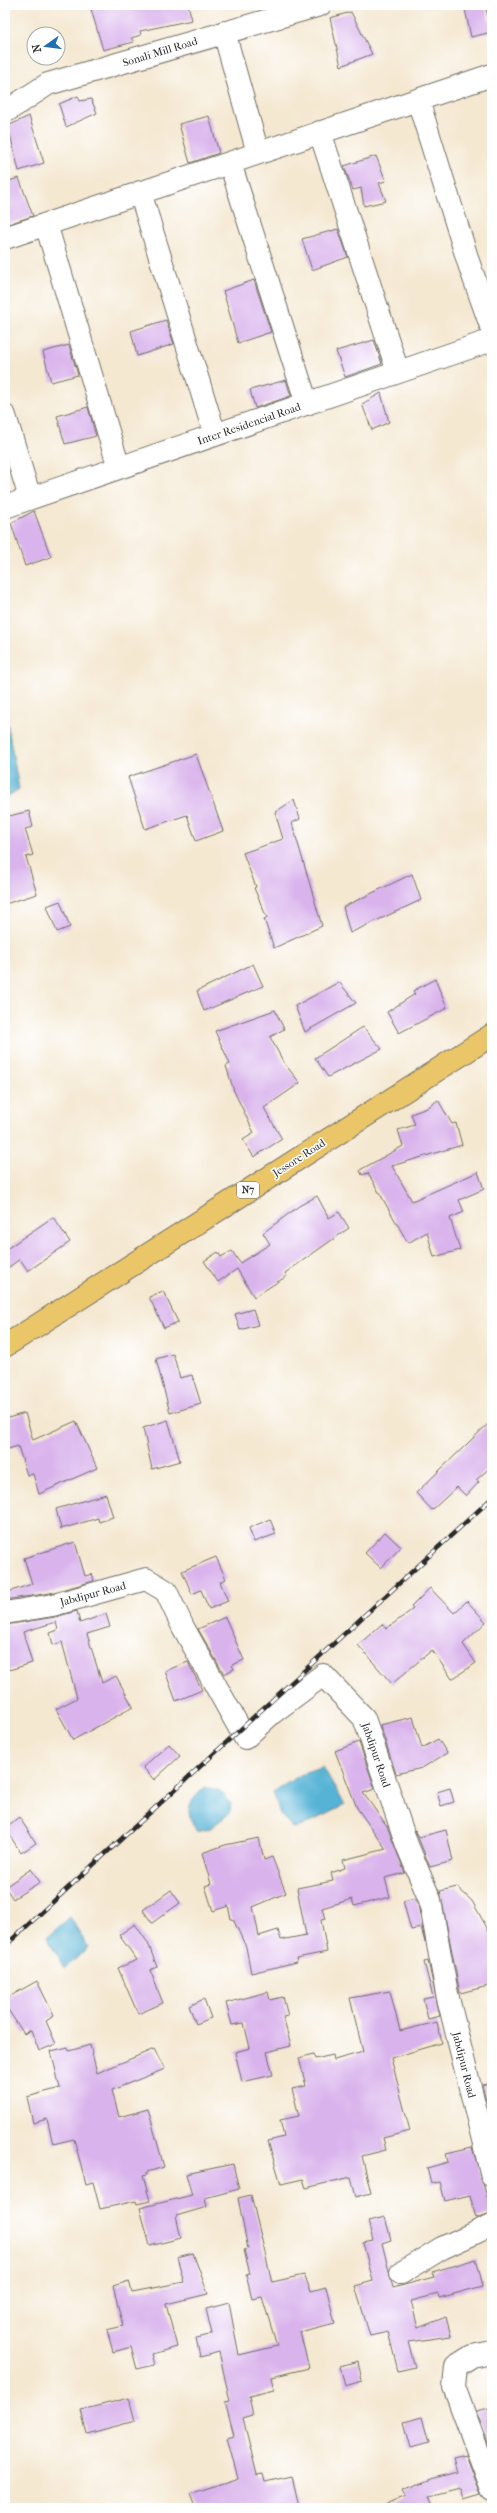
<svg xmlns="http://www.w3.org/2000/svg" width="497" height="2513" font-family="'IM FELL French Canon',serif">
	<style>
		.water { fill: #57b3d5; stroke: #416f80 }
		.building { fill: #d9b3ec }
		.lines { fill: none; stroke-linecap: round; stroke-linejoin: round }
		.minor-casing { stroke: #716d65; stroke-width: 24 }
		.highway-casing { stroke: #716d65; stroke-width: 24 }
		.minor { stroke: #fff; stroke-width: 22 }
		.highway { stroke: #ebc669; stroke-width: 22 }
		.rail-casing { stroke: #2b2b2b; stroke-width: 4.5 }
		.rail { stroke: #fff; stroke-width: 3; stroke-dasharray: 9; stroke-linecap: butt }
		.labels { text-anchor: middle; dominant-baseline: central; stroke-width: 3; stroke-linejoin: round; paint-order: stroke }
		.shield { fill: #fff; stroke: #6b6b6b; stroke-width: 1 }
		.shield-label { font-size: 10px; font-weight: bold; fill: #2b2b2b }
		.street-label { font-size: 11px; fill: #2b2b2b; stroke: #fff }
	</style>
	<rect width="100%" height="100%" fill="#fff"/>
	<filter id="ink" filterUnits="userSpaceOnUse"><feTurbulence type="fractalNoise" baseFrequency=".025" numOctaves="2"/><feDisplacementMap in="SourceGraphic" scale="8" xChannelSelector="R" yChannelSelector="G"/><feConvolveMatrix kernelMatrix="1 2 1 2 8 2 1 2 1" color-interpolation-filters="sRGB"/></filter>
	<filter id="wash" filterUnits="userSpaceOnUse"><feTurbulence type="fractalNoise" baseFrequency=".012" numOctaves="4" result="noise"/><feDisplacementMap in="SourceGraphic" scale="16" xChannelSelector="R" yChannelSelector="G"/><feGaussianBlur stdDeviation="0.9" result="paint"/><feColorMatrix in="noise" values="0 0 0 0 0 0 0 0 0 0 0 0 0 0 0 0 0 1.4 0 .05"/><feComposite in="paint" operator="in"/></filter>
	<g filter="url(#wash)">
		<rect width="100%" height="100%" fill="#f4e8d1"/>
		<!-- water -->
		<path class="water" d="M5,711L19,789L5,798Z
			M323,1767L345,1805L302,1826L292,1828L280,1814L273,1792L300,1775Z
			M205,1787L219,1790L231,1803L230,1813L209,1829L197,1832C184,1808 187,1805 205,1787Z
			M70,1917L88,1947L65,1969L47,1937Z"/>
		<g id="blocks">
			<!-- building -->
			<path class="building" d="M96,5H188L192,20L140,31L141,35L131,38L134,42L103,50L91,9L97,8Z
				M464,5H485L492,32L471,37Z
				M351,12L372,54L341,66L330,18Z
				M78,96L80,101L91,99L97,113L66,127L59,104Z
				M29,116L44,163L19,171L8,126Z
				M209,116L219,153L190,163L179,124Z
				M376,156L386,181L379,183L386,201L364,206L361,188L353,190L344,166Z
				M19,178L33,216L5,225V182Z
				M338,229L348,257L312,270L302,239Z
				M254,280L271,332L238,343L223,291Z
				M166,320L174,344L137,356L131,331Z
				M374,340L382,364L345,377L336,351Z
				M69,345L78,375L51,382L43,352Z
				M286,380L291,396L255,408L250,390Z
				M381,393L389,422L372,430L362,404Z
				M88,407L96,436L65,444L57,416Z
				M34,511L51,557L25,566L11,523Z
				M196,754L223,831L196,841L187,815L145,829L128,777Z
				M294,800L300,819L292,823L322,926L274,948L264,919L267,918L254,888L256,887L243,853L283,839L275,812Z
				M29,811L33,827L25,829L33,855L26,857L37,894L5,904V817Z
				M412,874L421,900L350,933L343,907Z
				M60,901L70,927L57,932L47,906Z
				M253,964L263,986L204,1011L197,991Z
				M435,979L447,1008L399,1033L387,1012L415,994L413,991Z
				M339,982L356,1003L305,1032L295,1006Z
				M275,1010L284,1029L270,1037L284,1063L300,1083L264,1108L282,1139L254,1157L243,1140L254,1133L234,1091L226,1066L230,1064L215,1031Z
				M363,1027L382,1049L328,1077L315,1058Z
				M438,1100L452,1124L456,1123L462,1145L392,1166L412,1201L478,1172L484,1189L459,1200L464,1212L450,1218L460,1250L434,1257L427,1232L408,1243L368,1173L362,1175L360,1170L403,1146L398,1130L415,1125L411,1114L427,1108Z
				M317,1196L329,1218L339,1212L349,1228L285,1273L287,1276L254,1297L237,1269L218,1282L204,1261L218,1252L221,1257L232,1251L240,1263L270,1244L263,1233L299,1206Z
				M53,1217L70,1242L28,1271L20,1259L5,1270V1250Z
				M163,1291L178,1322L164,1328L149,1297Z
				M253,1309L258,1325L240,1330L235,1314Z
				M173,1354L180,1378L192,1375L201,1404L170,1413L156,1359Z
				M25,1413L33,1440L76,1421L97,1468L39,1494L33,1474L27,1475L18,1446L5,1450V1419Z
				M168,1420L180,1461L152,1469L143,1428Z
				M492,1420V1466L476,1480L479,1482L466,1496L457,1487L432,1510L416,1493Z
				M106,1494L113,1517L99,1522L98,1518L61,1529L56,1509Z
				M270,1519L276,1534L254,1542L249,1528Z
				M385,1532L401,1547L381,1568L365,1553Z
				M75,1542L85,1576L92,1574L94,1581L50,1593L5,1600V1593L32,1584L24,1558Z
				M216,1557L226,1579L220,1582L228,1601L209,1609L201,1590L192,1594L182,1571Z
				M430,1588L454,1613L467,1601L486,1622L463,1644L476,1663L452,1679L432,1650L392,1684L358,1645L382,1624L386,1629L413,1609L411,1607Z
				M77,1611L80,1623L106,1614L110,1627L87,1634L102,1683L116,1676L133,1707L73,1740L56,1709L77,1698L62,1642L53,1645L50,1633L58,1630L56,1622L23,1632L32,1663L9,1670L5,1656V1625L55,1617Z
				M225,1617L244,1660L232,1665L234,1669L224,1674L198,1629Z
				M188,1662L202,1690L176,1701L165,1671Z
				M413,1717L422,1748L438,1739L447,1753L422,1768L396,1774L380,1725Z
				M359,1742L375,1789L363,1793L387,1826L405,1873L385,1878L390,1897L354,1906L352,1899L322,1908L325,1919L321,1920L327,1952L296,1958L297,1962L251,1973L246,1947L233,1919H231L228,1906L213,1911L205,1886L211,1884L202,1853L225,1845L259,1838L264,1860L272,1857L286,1893L253,1907L259,1936L278,1930L281,1940L306,1935L297,1888L333,1881L331,1873L345,1868L343,1860L386,1849L357,1808L335,1751Z
				M169,1744L180,1756L154,1780L143,1767Z
				M450,1788L454,1802L441,1806L437,1792Z
				M19,1817L36,1843L21,1853L5,1828Z
				M415,1830L419,1837L446,1830L453,1861L430,1867Z
				M31,1869L40,1882L13,1899L5,1887Z
				M457,1887L472,1901L492,1937V1985L460,1993L440,1891Z
				M171,1890L180,1903L152,1923L143,1910Z
				M415,1898L418,1904L425,1942L421,1928L411,1930L403,1901Z
				M135,1924L148,1943L157,1967L150,1970L163,2003L138,2014L118,1968L137,1960L119,1935Z
				M428,1961L440,2016L428,2019L423,1999L433,1997L424,1962Z
				M37,1981L54,2016L46,2021L56,2044L39,2051L31,2030L24,2034L5,2005V1999Z
				M390,1991L400,2031L437,2022L442,2043L391,2058L410,2131L383,2138L386,2150L362,2156L371,2193L356,2197L351,2177L306,2188L303,2179L281,2184L268,2141L284,2137L280,2120L299,2116L292,2089L306,2086L299,2058L313,2054L315,2059L333,2055L334,2060L363,2052L350,1998Z
				M268,1992L270,2000L283,1997L288,2016L283,2017L291,2046L267,2052L273,2075L242,2082L235,2052L250,2048L244,2023L232,2025L226,2003Z
				M204,1999L211,2018L196,2024L189,2006Z
				M90,2045L97,2073L154,2049L165,2069L112,2090L119,2117L148,2109L164,2167L147,2172V2175L143,2176L150,2201L137,2204L136,2201L100,2209L93,2182L86,2184L74,2139L53,2144L47,2119L33,2123L27,2097L60,2088L51,2051L68,2047L69,2051Z
				M492,2083V2102L487,2103L482,2085Z
				M472,2147L492,2213L476,2218L470,2195L445,2201L440,2182L431,2184L427,2168L448,2162L446,2153Z
				M233,2164L239,2189L205,2198L207,2207L176,2216L181,2238L150,2246L140,2208L192,2195L186,2174Z
				M251,2195L272,2282L304,2275L311,2291L326,2287L335,2323L300,2332L309,2368L271,2377L274,2390L249,2396L253,2415L243,2418L257,2475L263,2474L265,2482L292,2476L299,2508H195L190,2495L238,2479L227,2438L234,2436L225,2402L230,2401L219,2352L200,2357L196,2338L212,2334L206,2309L229,2303L239,2355L277,2346L262,2297L252,2299L246,2275L250,2274L244,2250L248,2249L238,2198Z
				M385,2217L391,2240L382,2243L393,2288L434,2277L432,2272L476,2259L483,2286L439,2298L438,2294L411,2301L418,2328L446,2317L451,2336L408,2342L415,2367L398,2371L388,2332L370,2336L355,2286L373,2281L363,2243L373,2241L368,2221Z
				M193,2253L208,2294L166,2304L177,2347L152,2354L155,2365L137,2369L131,2347L113,2352L107,2330L123,2326L113,2286L129,2281L132,2292L184,2282L177,2257Z
				M358,2361L362,2381L345,2386L340,2366Z
				M129,2398L135,2421L87,2434L81,2410Z
				M492,2407V2453L476,2411Z
				M422,2417L429,2443L411,2448L404,2422Z
				M466,2455L481,2494L464,2499L461,2488L430,2496L435,2508H379L406,2496L403,2490L434,2478L457,2472L453,2458Z"/>
		</g>
	</g>
	<g filter="url(#ink)">
		<use href="#blocks" fill-opacity="0" stroke="#716d65" stroke-width="1"/>
		<g class="lines">
			<defs>
				<path id="minor" d="M224,32L258,153
					M418,100L469,264L492,329
					M5,112L48,84L320,5
					M320,132L398,372
					M230,163L307,404
					M140,192L215,435
					M46,224L119,468
					M5,238L492,75
					M5,416L30,498
					M5,507L492,340
					M5,1613L53,1605L146,1579L166,1591L183,1627L245,1738L271,1714L323,1675L364,1718L407,1845L430,1900L447,1994L492,2176
					M401,2273L442,2248L492,2225
					M492,2352L472,2356L456,2366L454,2387L492,2489"/>
				<path id="highway" d="M5,1346L492,1035"/>
			</defs>
			<!-- minor casing -->
			<use href="#minor" class="minor-casing"/>
			<!-- highway casing -->
			<use href="#highway" class="highway-casing"/>
			<!-- minor -->
			<use href="#minor" class="minor"/>
			<!-- highway -->
			<use href="#highway" class="highway"/>
			<defs>
				<path id="rail" d="M5,1946L492,1498"/>
			</defs>
			<!-- rail casing -->
			<use href="#rail" class="rail-casing"/>
			<!-- rail -->
			<use href="#rail" class="rail"/>
		</g>
	</g>
	<g class="labels">
		<!-- shield labels -->
		<rect class="shield" x="237" y="1182" width="22" height="16" rx="3"/>
		<g class="shield-label">
			<text x="248" y="1190">N7</text>
		</g>
		<!-- street labels -->
		<g class="street-label">
			<text transform="translate(160 52) rotate(-17)">Sonali Mill Road</text>
			<text transform="translate(249 424) rotate(-19)">Inter Residencial Road</text>
			<text transform="translate(299 1158) rotate(-33)">Jessore Road</text>
			<text transform="translate(93 1594) rotate(-15)">Jabdipur Road</text>
			<text transform="translate(376 1755) rotate(71)">Jabdipur Road</text>
			<text transform="translate(464 2065) rotate(76)">Jabdipur Road</text>
		</g>
	</g>
	<!-- margin -->
	<rect width="497" height="2513" fill="none" stroke="#fff" stroke-width="20"/>
	<!-- north arrow -->
	<g transform="translate(46 46) rotate(256)"><circle r="19" fill="#ffffff" stroke="#aaaaaa"/>
	<path d="M0-3L7 15L0 10L-7 15Z" fill="#1f6fb2"/>
	<text y="-6" font-size="11" font-weight="bold" text-anchor="middle" fill="#2b2b2b">N</text>
	</g>
</svg>
